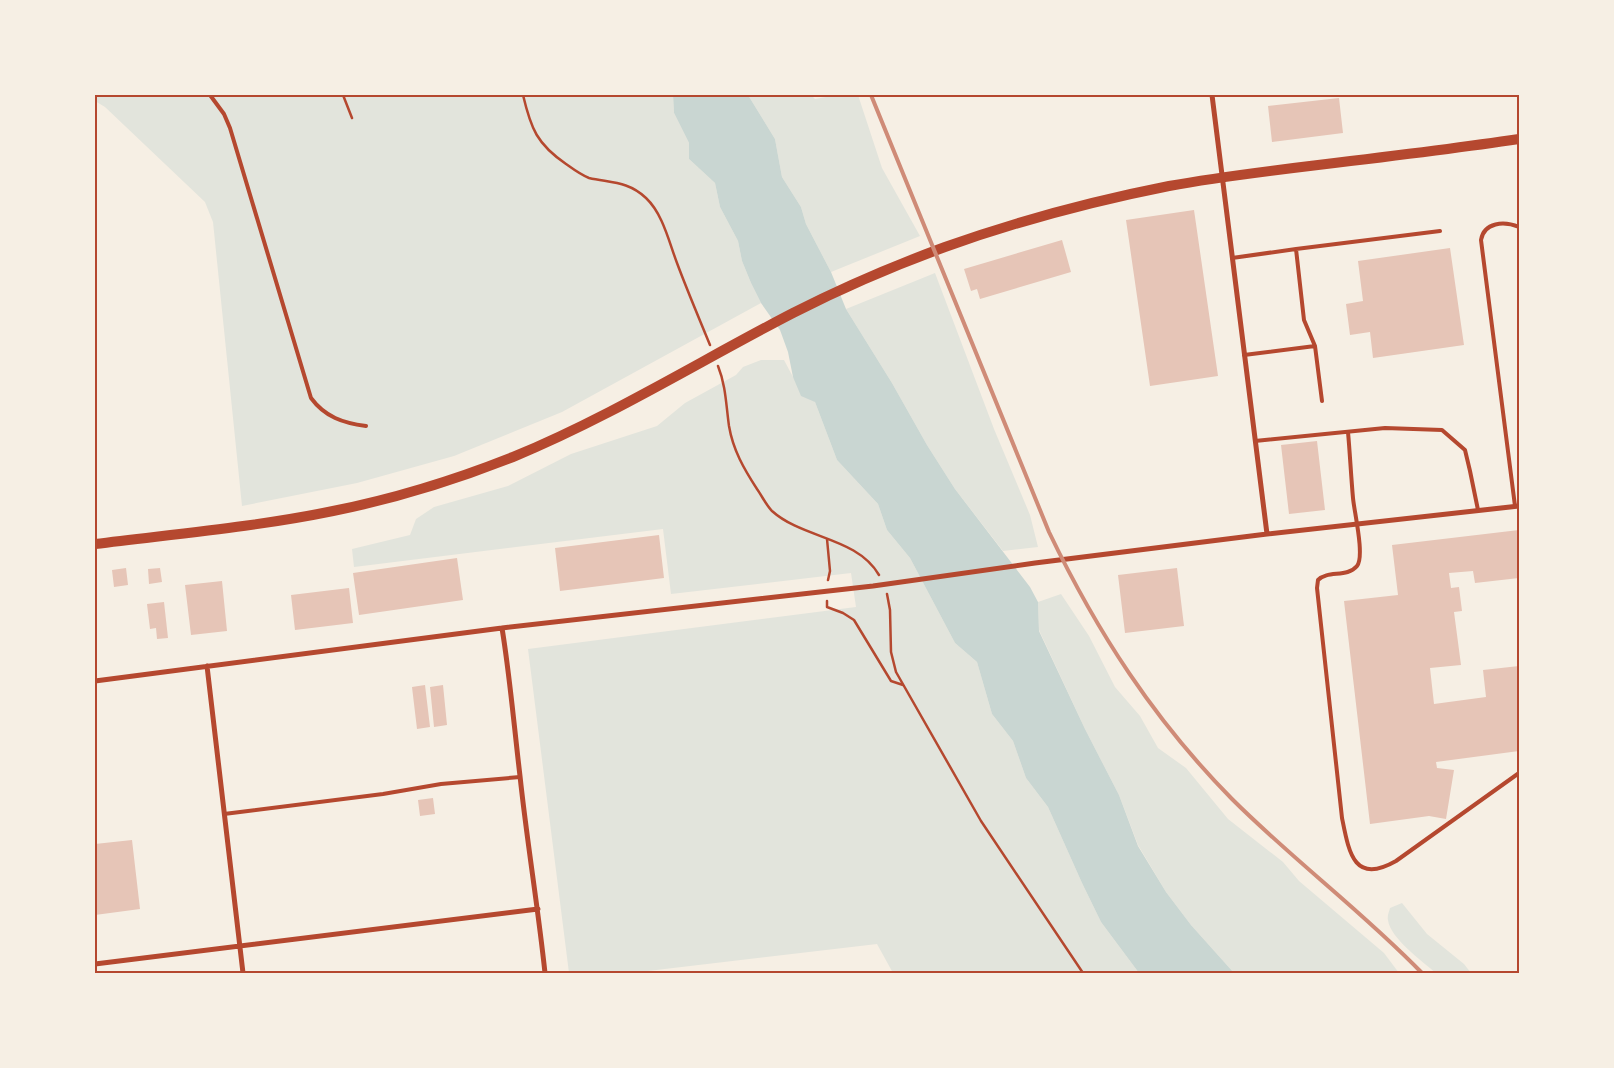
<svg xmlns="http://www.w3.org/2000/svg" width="1614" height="1068" font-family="Arial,sans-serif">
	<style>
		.green { fill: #e2e4dc }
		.water { fill: #c9d6d2 }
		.building { fill: #e6c5b7 }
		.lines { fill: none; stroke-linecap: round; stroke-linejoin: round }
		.path { stroke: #b5482f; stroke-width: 2.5 }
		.service { stroke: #b5482f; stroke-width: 4 }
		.minor { stroke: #b5482f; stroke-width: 5 }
		.secondary { stroke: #b5482f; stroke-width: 10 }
		.rail { stroke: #cf8b77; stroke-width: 4 }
		.neatline { fill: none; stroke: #b5482f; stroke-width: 2 }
	</style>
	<rect width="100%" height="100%" fill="#f6efe4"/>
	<!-- green -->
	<path class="green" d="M95,95H673L674,113L689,143V159L715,183L720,207L738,241L742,261L751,283L761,303L562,412L454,456L357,483L242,506L213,222L205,202L105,107L95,101Z
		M748,95H811L815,99L826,97L827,95H858L882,168L920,236L831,272L806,224L801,207L782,177L775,139Z
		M935,273L994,429L1030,515L1038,547L1003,551L955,489L927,445L892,383L846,309Z
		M761,360H784L793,377L815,402L837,460L878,504L887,530L910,558L955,643L977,662L992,714L1013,741L1026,778L1048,807L1082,883L1101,922L1139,973H893L877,944L631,973H569L528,649L856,607L851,573L671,594L663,529L354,567L352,549L410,535L416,519L434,507L508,486L571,454L657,426L685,403L736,375L743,367Z
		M1061,594L1089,636L1115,687L1140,716L1158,748L1186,768L1228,819L1283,862L1299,881L1384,953L1399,973H1234L1191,925L1166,892L1138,845L1119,795L1085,729L1039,630L1038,602Z
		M1402,903L1427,934L1464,964L1471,973H1436C1422,961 1390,938 1388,920C1387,916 1389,912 1390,908Z"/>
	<!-- water -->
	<path class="water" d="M673,95H748L775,139L782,177L801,207L806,224L831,272L846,309L892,383L927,445L955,489L1030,587L1038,602L1039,631L1085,729L1119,795L1138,846L1166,892L1191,925L1234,973H1139L1101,922L1082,883L1048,807L1026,778L1013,741L992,714L977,662L955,643L910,558L887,530L878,504L837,460L815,402L801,396L793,377L788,352L780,330L761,303L751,283L742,261L738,241L720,207L715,183L689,159V143L674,113Z"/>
	<!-- building -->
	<path class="building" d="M1339,98L1343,133L1272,142L1268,106Z
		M1194,210L1218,376L1150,386L1126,220Z
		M1062,240L1071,272L980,299L977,289L971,291L964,269Z
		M1450,248L1464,345L1373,358L1370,332L1350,335L1346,304L1363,301L1358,261Z
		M1317,441L1325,510L1289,514L1281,445Z
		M1519,530V578L1475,583L1473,571L1449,573L1451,588L1459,587L1462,611L1454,612L1461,665L1430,668L1434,704L1486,697L1483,670L1519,666V751L1436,762L1437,768L1454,770L1446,819L1429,816L1370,824L1344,601L1398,595L1392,545Z
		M659,535L664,578L560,591L555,548Z
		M457,558L463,600L359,615L353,573Z
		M126,568L128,585L114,587L112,570Z
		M160,568L162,582L149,584L148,569Z
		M1177,568L1184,626L1125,633L1118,575Z
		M222,581L227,631L191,635L185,585Z
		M349,588L353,623L295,630L291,595Z
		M164,602L168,638L157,639L156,628L150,629L147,604Z
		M425,685L430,727L417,729L412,687Z
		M443,685L447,725L434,727L430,687Z
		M433,798L435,814L420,816L418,800Z
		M132,840L140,909L95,915V844Z"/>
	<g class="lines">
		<!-- path -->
		<path class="path" d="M343,95L352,118
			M523,95C531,129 537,144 566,164C573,169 581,175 589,178C611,183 628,181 646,198C663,214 669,242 677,263C687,290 699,318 710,345
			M718,366C726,386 726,405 729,426C733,450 744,469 757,489C762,496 766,505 772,511C803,539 857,537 879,575
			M827,539L830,571L828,580
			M887,594L890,610L891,652L896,672L981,821L1083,973
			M827,601V607L843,613L854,620L891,681L903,685"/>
		<!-- service -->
		<path class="service" d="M210,95L224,114L230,128L311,398C325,417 343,423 366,426
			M1296,249L1440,231
			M1232,258L1296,249L1304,320L1315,346
			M1244,355L1315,346L1322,401
			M1348,432C1350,454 1351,476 1353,498C1354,511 1365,556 1357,566C1347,578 1328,570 1318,580L1317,588L1342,818C1349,853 1354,885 1396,861L1519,773
			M1255,441L1385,428L1442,430L1465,450L1470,471L1478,510
			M1515,506L1481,240C1484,222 1504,221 1519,227
			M224,814L383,794L441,784L520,777"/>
		<!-- minor -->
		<path class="minor" d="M1212,95L1267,534
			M502,628C510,677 514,726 520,776C527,842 538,907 545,973
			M207,666L243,973
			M95,681L502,628L873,586L1035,563L1267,534L1519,506
			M95,964L538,909"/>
		<!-- secondary -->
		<path class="secondary" d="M95,544C174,534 255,527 333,511C394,499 455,480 513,457C610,417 700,361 793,313C842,288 893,266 945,247C1018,221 1093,201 1169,186C1218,177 1268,171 1318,165C1385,157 1452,149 1519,139"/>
		<!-- rail -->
		<path class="rail" d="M871,95L1049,532C1097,632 1154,720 1232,799C1293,860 1362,911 1422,973"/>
	</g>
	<!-- border -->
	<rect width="1614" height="1068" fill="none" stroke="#f6efe4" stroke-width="192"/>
	<rect x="96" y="96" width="1422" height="876" class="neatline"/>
</svg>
